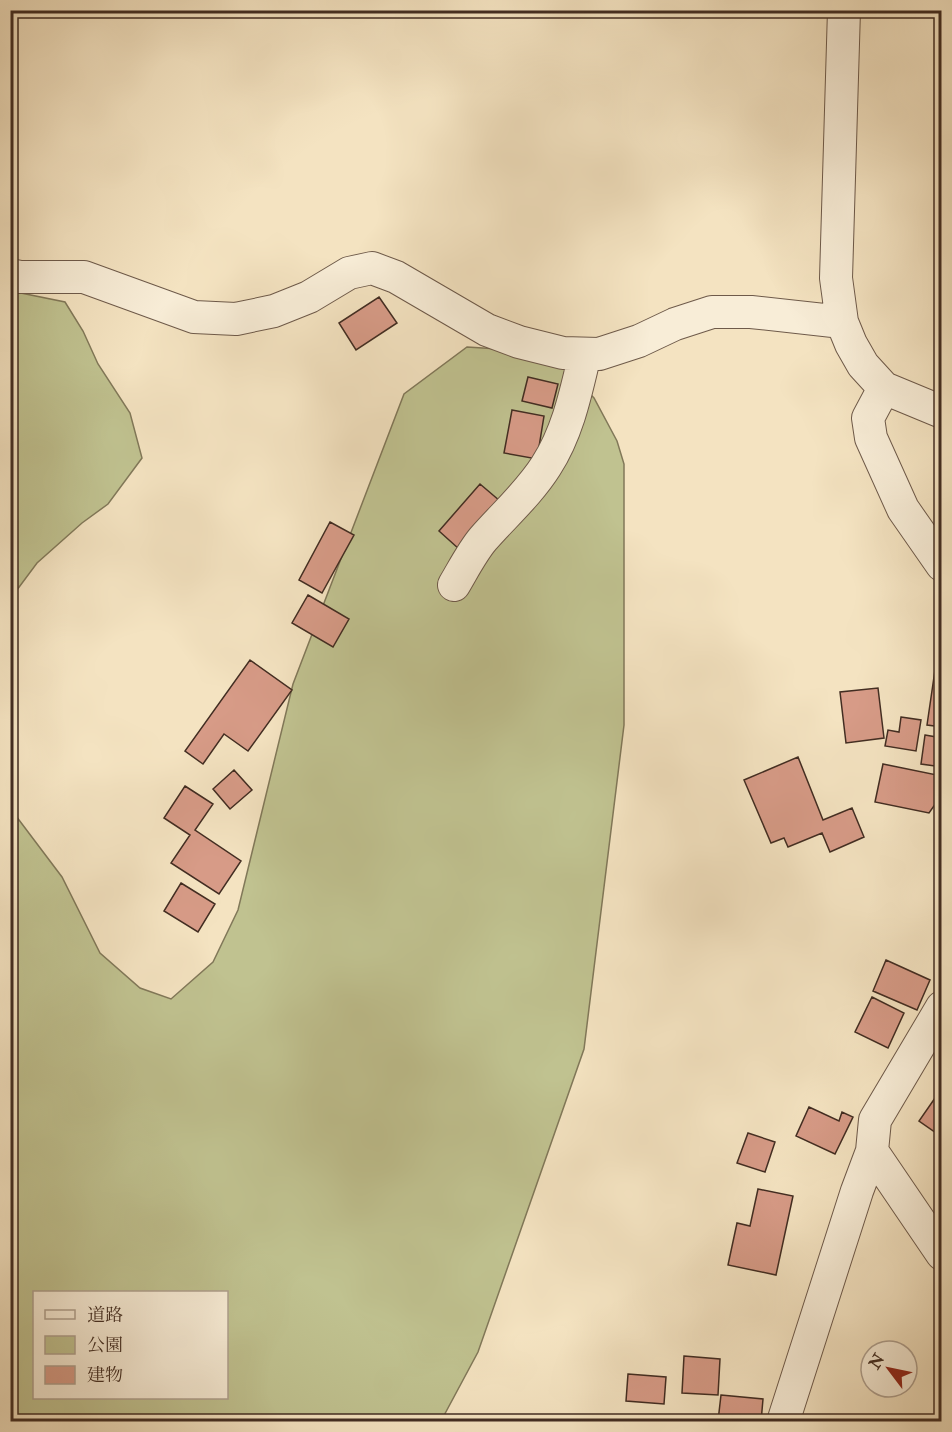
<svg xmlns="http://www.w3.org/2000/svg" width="952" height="1432" font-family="'IM FELL Double Pica','Noto Serif JP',serif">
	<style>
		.green { fill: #c0c290; stroke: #817859; stroke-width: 1.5; fill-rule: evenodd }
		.building { fill: #d79b87; stroke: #422d22; stroke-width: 1.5 }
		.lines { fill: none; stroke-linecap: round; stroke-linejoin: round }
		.minor-casing { stroke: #6e5a4a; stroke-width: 34 }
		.minor { stroke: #f8edd7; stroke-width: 32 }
	</style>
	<rect width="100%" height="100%" fill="#f4e3c1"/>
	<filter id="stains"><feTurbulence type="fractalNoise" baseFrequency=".00333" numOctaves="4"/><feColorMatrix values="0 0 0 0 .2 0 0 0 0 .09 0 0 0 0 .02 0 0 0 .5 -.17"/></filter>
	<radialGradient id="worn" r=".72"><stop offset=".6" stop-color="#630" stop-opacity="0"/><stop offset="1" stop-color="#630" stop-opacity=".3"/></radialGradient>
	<!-- green -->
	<path class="green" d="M11,291L65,302L83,331L98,364L130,413L142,458L108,504L82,523L37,563L11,598Z
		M467,347L528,351L561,364L594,398L617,441L624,464V725L584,1049L478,1352L441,1421H11L10,808L62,877L100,953L140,988L171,999L213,962L238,910L293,684L404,394ZM34,1292H226V1398H34Z"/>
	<!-- building -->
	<path class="building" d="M379,297L397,323L356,350L339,323Z
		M528,377L558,384L552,408L522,401Z
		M512,410L544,416L537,459L504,453Z
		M480,484L500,501L459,549L439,531Z
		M330,522L354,535L322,593L299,580Z
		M308,595L349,619L333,647L292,623Z
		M250,660L292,690L248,751L224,734L203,764L185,751Z
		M935,670L942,671V727L927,725Z
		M878,688L884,738L846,743L840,692Z
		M901,717L921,720L916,751L885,746L888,730L899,732Z
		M925,735L942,738V767L921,764Z
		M798,757L823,820L852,808L864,837L830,852L822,833L788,847L784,838L771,843L744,780Z
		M883,764L942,776V804L936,803L929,813L875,802Z
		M234,770L252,790L230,809L213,789Z
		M185,786L213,804L195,830L241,861L219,894L171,863L190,835L164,818Z
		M181,883L215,904L198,932L164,911Z
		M886,960L930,980L917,1010L873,991Z
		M872,997L904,1013L888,1048L855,1032Z
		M942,1088V1137L919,1121Z
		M809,1107L839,1121L842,1112L853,1117L835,1154L796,1136Z
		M748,1133L775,1142L765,1172L737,1163Z
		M758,1189L793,1196L776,1275L728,1265L737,1223L750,1226Z
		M684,1356L720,1359L718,1395L682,1393Z
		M628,1374L666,1377L664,1404L626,1401Z
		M721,1395L763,1399L761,1422L718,1421Z"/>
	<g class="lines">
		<defs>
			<path id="minor" d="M844,10L836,278L842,322L851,344L863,365L884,388L942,412
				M10,275L20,277H84L194,317L236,319L274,311L309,297L349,273L372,268L396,277L487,330L519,342L563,353L599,354L639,341L675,324L712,312H751L842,322
				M884,388L868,418L871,438L903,509L942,565
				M454,585C463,570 472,552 483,539C504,515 529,493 546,466C568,432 576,392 585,354
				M872,1151L942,1254
				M783,1422L857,1191L872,1151L875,1120L942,1007"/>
		</defs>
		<!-- minor casing -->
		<use href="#minor" class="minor-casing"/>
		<!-- minor -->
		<use href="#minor" class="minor"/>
	</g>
	<!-- margin -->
	<rect width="952" height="1432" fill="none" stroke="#f4e3c1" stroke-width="36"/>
	<rect x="12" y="12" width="928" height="1408" fill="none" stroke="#422d22" stroke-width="3"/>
	<rect x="18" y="18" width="916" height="1396" fill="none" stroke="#422d22" stroke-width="1.5"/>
	<!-- legend -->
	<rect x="33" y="1291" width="195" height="108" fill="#f8edd7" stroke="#afa08f" stroke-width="1.5"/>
	<rect x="45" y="1310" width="30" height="9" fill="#f8edd7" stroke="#afa08f" stroke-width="1.5"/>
	<text x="87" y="1321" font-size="18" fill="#422d22">道路</text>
	<rect x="45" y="1336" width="30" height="18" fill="#c0c290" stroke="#afa08f" stroke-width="1.5"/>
	<text x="87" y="1351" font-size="18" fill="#422d22">公園</text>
	<rect x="45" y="1366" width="30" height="18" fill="#d79b87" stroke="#afa08f" stroke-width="1.5"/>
	<text x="87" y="1381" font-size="18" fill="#422d22">建物</text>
	<!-- north arrow -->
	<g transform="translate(889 1369) rotate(302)"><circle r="28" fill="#f8edd7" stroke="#afa08f" stroke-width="1.5"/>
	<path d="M0-4.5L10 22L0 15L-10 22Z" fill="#8f2418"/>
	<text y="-9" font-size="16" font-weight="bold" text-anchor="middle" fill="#422d22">N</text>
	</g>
	<rect width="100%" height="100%" filter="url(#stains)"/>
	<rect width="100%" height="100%" fill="url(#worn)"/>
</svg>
